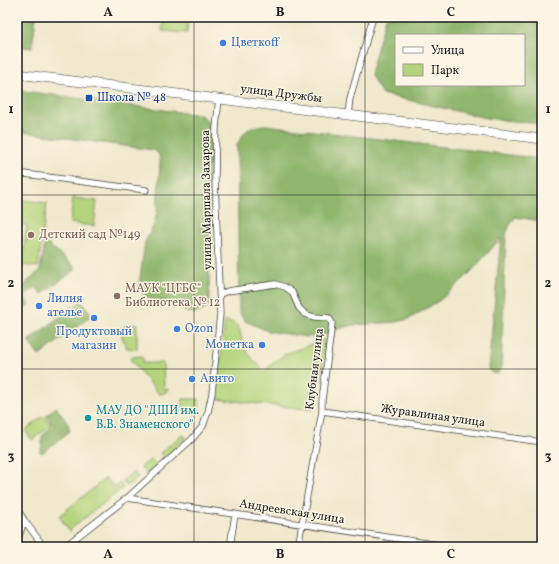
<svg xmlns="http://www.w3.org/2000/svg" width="559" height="564" font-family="Vollkorn,serif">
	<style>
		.green { fill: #b3d47c; stroke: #68784c }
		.forest { fill: #8eb66c; stroke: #556944; fill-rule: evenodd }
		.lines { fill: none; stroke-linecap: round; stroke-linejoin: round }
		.street-casing { stroke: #3c3b36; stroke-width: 7 }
		.primary-casing { stroke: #3c3b36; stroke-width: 10 }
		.street { stroke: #fff; stroke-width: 5.5 }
		.primary { stroke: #fff; stroke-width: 9 }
		.grid { fill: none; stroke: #1c1c1c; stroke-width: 1; stroke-opacity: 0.55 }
		.shop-dot { fill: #3f7fe0; stroke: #fcf5e5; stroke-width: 1.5 }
		.transit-dot { fill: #1a4fb4; stroke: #fcf5e5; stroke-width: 1.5 }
		.education-dot { fill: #8d6e63; stroke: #fcf5e5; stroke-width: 1.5 }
		.culture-dot { fill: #0f9aa8; stroke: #fcf5e5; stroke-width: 1.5 }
		.labels { text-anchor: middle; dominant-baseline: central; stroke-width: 3; stroke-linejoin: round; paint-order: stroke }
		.shop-label { font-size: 12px; fill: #366cbe; stroke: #fcf5e5; text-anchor: start }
		.street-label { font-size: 12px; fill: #1c1c1c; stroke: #fcf5e5 }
		.transit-label { font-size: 12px; fill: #164399; stroke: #fcf5e5; text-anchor: start }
		.education-label { font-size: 12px; fill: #785e54; stroke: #fcf5e5; text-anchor: start }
		.culture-label { font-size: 12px; fill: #0d838f; stroke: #fcf5e5; text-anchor: start }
		.neatline { fill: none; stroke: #1c1c1c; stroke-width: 1.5 }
		.grid-label { font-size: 13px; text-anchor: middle; font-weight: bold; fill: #1c1c1c }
	</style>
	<rect width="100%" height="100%" fill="#fcf5e5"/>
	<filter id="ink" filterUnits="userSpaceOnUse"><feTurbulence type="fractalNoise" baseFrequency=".025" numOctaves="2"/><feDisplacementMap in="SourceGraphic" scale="8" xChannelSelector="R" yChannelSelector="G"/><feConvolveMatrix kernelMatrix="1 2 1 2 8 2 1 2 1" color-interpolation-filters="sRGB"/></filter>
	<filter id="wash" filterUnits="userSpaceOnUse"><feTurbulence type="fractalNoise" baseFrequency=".012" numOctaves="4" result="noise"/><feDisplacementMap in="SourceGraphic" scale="16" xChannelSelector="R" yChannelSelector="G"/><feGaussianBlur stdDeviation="0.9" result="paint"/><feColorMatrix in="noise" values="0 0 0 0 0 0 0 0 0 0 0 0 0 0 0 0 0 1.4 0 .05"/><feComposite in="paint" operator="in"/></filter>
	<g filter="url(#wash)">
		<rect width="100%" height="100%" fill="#f0e8cc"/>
		<!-- green -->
		<path class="green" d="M163,17H188L187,33L162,31Z
			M73,198L97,201L94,226L70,223Z
			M17,199L47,203L38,267L22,265L27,225L17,223Z
			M225,321C245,323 238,336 245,349C250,357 258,364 264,371L285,354L326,339L320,383L313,410L216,399Z
			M128,324H137V349L127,348L122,337V328Z
			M141,356L143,359V363H163L164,389H168V391L162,394H159L130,359L132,357Z
			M183,399H199V413H187L183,408Z
			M43,416L51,425L32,440L25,431Z
			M182,435L185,436V439L164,458L160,453Z
			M151,459L157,466L146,474L141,467Z
			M134,472L138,477L127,486L122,481Z
			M106,478L114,487L120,483L123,488L74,526L70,532L59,516Z"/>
		<!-- forest -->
		<path class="forest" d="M17,17H36L32,48L17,46Z
			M386,17H542V124L486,118L382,94L370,74ZM396,35H524V85H396Z
			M17,90L200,115C207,119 210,122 210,131L209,305L204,310L195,313L187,312L174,305L162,301L150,300L142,293L139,285L145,242L154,225L157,213L160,163C160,157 159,153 153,150L17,131Z
			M265,125L542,159V221L515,217L510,225L506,234L501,370L497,374L492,373L488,369L501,238L469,274L440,300L409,319L396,322L353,325L338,329L331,334L307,337L268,331L245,321L239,312L237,145C245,130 248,127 265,125Z
			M45,242L75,267V270L42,294L36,287L24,296L29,305L17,314V292L40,270Z
			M81,301L92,315L39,356L28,341Z
			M56,407L68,424L70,431L42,453L40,452L42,446V436L53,426L46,416Z"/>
	</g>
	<g filter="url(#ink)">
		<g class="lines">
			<defs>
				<path id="street" d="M348,115L350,98L373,17
					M17,173L146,190
					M220,294L228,291L275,284L285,287L292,292L299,308L305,314L314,317L329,318L332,323L322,400V411L298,547
					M322,411L542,442
					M127,498L453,547
					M17,509L24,520L17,543
					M24,520L44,547
					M64,547L127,498L192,439L203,426L208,412L212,393L220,314L215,178L216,128L219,98
					M230,547L235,514"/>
				<path id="primary" d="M17,74L542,139"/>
			</defs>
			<!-- street casing -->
			<use href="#street" class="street-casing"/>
			<!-- primary casing -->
			<use href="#primary" class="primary-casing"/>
			<!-- street -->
			<use href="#street" class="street"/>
			<!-- primary -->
			<use href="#primary" class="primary"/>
		</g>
	</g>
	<!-- grid -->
	<path class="grid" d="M194,17V547M365,17V547M17,195H542M17,369H542"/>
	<!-- markers -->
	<g class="shop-dot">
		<circle cx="223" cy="43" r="4"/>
		<circle cx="39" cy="306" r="4"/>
		<circle cx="94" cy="318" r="4"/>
		<circle cx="177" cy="329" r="4"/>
		<circle cx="262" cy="345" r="4"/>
		<circle cx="192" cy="379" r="4"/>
	</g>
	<rect class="transit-dot" x="85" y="94" width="8" height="8" rx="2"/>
	<g class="education-dot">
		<circle cx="31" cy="235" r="4"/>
		<circle cx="117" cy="296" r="4"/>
	</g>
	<circle class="culture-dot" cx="88" cy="418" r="4"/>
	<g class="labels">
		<!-- shop labels -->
		<g class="shop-label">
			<text x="231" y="43">Цветкоff</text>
			<text x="47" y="299">Лилия<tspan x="47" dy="14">ателье</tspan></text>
			<text x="185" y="329">Ozon</text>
			<text x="94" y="332" text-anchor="middle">Продуктовый<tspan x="94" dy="14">магазин</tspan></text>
			<text x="254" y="345" text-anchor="end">Монетка</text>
			<text x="200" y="379">Авито</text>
		</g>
		<!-- street labels -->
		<g class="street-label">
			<text transform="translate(281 94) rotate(7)">улица Дружбы</text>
			<text transform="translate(207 200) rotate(-91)">улица Маршала Захарова</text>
			<text transform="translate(315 369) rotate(-83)">Клубная улица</text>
			<text transform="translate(433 416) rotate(8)">Журавлиная улица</text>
			<text transform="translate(292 512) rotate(9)">Андреевская улица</text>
		</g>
		<!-- transit labels -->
		<g class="transit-label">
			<text x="97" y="98">Школа № 48</text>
		</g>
		<!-- education labels -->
		<g class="education-label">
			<text x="39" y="235">Детский сад №149</text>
			<text x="125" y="289">МАУК "ЦГБС"<tspan x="125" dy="14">Библиотека № 12</tspan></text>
		</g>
		<!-- culture labels -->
		<g class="culture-label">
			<text x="96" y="411">МАУ ДО "ДШИ им.<tspan x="96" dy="14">В.В. Знаменского"</tspan></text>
		</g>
	</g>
	<!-- margin -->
	<rect width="559" height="564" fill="none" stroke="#fcf5e5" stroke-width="44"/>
	<!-- legend -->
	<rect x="395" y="34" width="130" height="52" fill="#fcf5e5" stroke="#a29e95"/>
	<rect x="403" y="47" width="20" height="6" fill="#ffffff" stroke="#a29e95"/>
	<text x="431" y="54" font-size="12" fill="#1c1c1c">Улица</text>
	<rect x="403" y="64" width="20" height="12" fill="#b3d47c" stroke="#a29e95"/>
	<text x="431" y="74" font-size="12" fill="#1c1c1c">Парк</text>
	<rect x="22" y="22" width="515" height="520" class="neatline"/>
	<g class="grid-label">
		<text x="108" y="16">A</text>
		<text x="280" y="16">B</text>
		<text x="451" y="16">C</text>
		<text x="11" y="113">1</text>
		<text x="548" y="113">1</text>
		<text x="11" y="287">2</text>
		<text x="548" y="287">2</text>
		<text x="11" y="460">3</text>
		<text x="548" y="460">3</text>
		<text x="108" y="558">A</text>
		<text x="280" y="558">B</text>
		<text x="451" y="558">C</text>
	</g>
</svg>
